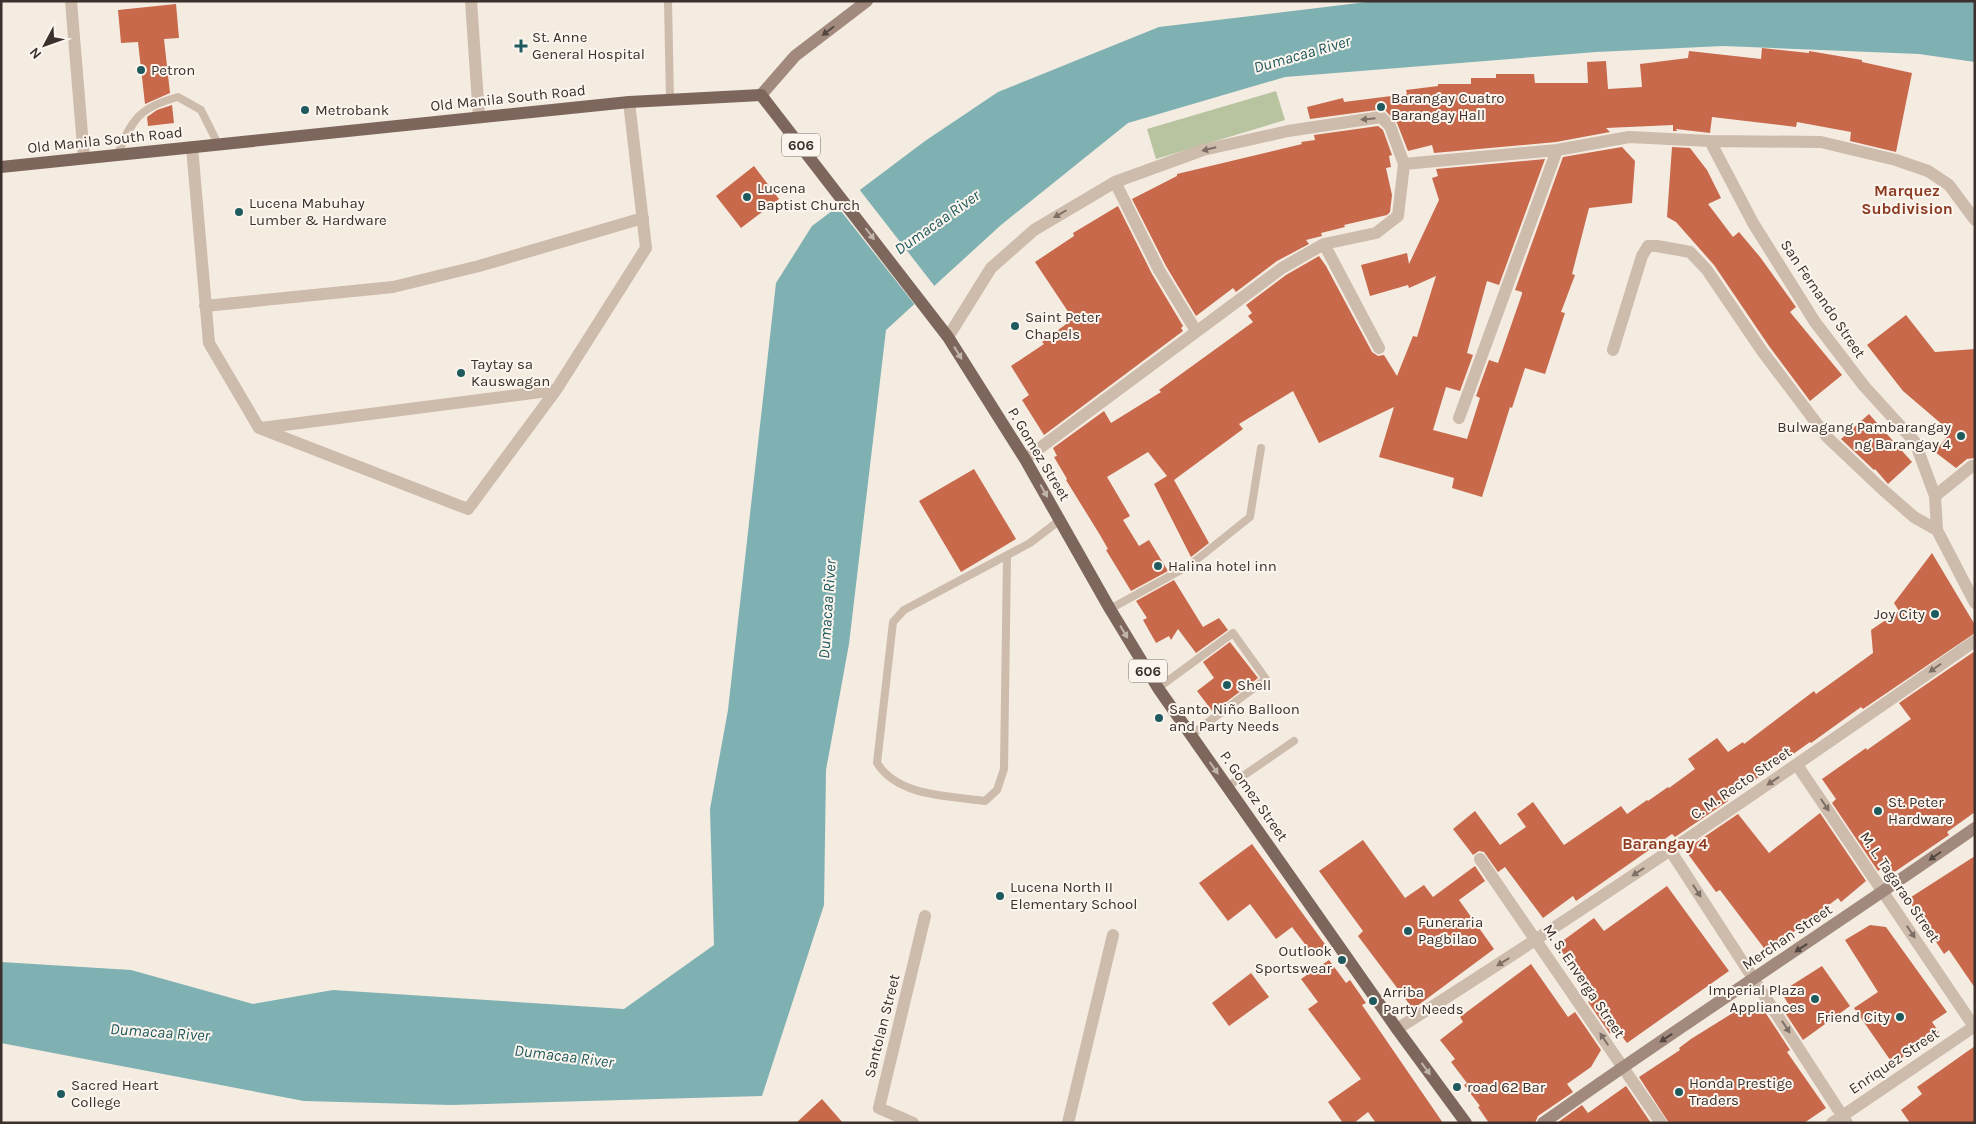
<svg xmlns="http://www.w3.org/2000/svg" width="1976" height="1124" font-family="Karla,sans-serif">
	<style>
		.green { fill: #b8c4a0 }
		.water { fill: #7fb0b2 }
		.pier { fill: #f4ebe1 }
		.building { fill: #c8694b }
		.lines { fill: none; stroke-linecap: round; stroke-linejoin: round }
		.lane { stroke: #cdbbac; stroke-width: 8 }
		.street { stroke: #cdbbac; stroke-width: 12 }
		.secondary { stroke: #a18a7d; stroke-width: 12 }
		.primary { stroke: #7d675c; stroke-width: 12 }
		.oneway { fill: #544640 }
		.oneway2 { fill: #7d6f65 }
		.oneway3 { fill: #c2b5ac }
		.poi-dot { fill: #1f5a5e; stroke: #fbf5ee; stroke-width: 2 }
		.labels { text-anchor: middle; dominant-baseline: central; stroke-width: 4; stroke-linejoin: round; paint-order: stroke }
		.shield { fill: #fbf5ee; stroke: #756b66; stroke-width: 1 }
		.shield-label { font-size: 14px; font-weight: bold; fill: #3b302b }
		.poi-label { font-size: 15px; fill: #3b302b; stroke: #fbf5ee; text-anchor: start }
		.street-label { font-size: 15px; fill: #3b302b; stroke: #fbf5ee }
		.water-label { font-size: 16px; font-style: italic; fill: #1f5a5e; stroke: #fbf5ee }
		.neighbourhood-label { font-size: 16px; font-weight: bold; fill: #8c3b22; stroke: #fbf5ee }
	</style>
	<rect width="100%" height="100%" fill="#f4ebe1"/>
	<!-- green -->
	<path class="green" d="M1276,91L1285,120L1156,159L1147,129Z"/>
	<!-- water -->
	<path class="water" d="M1375,1H1975V62L1919,54L1723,46L1596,52L1285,77L1128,123L1001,225L886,330L849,644L826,770L824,905L762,1096L451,1105L304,1101L1,1043V962L131,970L253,1004L333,990L624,1009L714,945L710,809L728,710L776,283L812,226L925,141L998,92L1159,27Z"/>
	<!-- pier -->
	<path class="pier" d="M859,189L936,288L920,299L915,305L837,206L838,203Z"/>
	<!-- building -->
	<path class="building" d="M176,4L179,38L164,39L170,93L145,104L138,42L121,43L118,10Z
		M1762,48L1809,53V51L1862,60V62L1912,73L1896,152L1850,141L1851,132L1797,122L1796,127L1712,117L1710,133L1676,129L1677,131H1673V125L1606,128L1610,132L1556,142L1434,153L1432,145L1408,151L1397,123L1384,109L1310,119L1307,107L1343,98L1344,102L1407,94L1406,90L1438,86V84H1471V78H1496V74H1534L1535,83H1588L1587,62L1606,61L1608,89L1642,87L1640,64L1688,58L1689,51L1761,59Z
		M172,105L174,123L148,126L147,117L157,110Z
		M1378,126L1383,130L1392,155L1389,156L1391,167L1386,168L1392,195L1390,212L1387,215L1344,225L1345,227L1321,233L1322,236L1306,240L1309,244L1277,261L1236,292L1233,288L1196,316L1166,266L1132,199L1177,176V174L1302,144L1301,142L1315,140L1314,135Z
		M1622,147L1635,161L1632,203L1589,208L1572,274L1575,275L1561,312L1565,313L1545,374L1525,368L1512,408L1510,407L1482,497L1452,488L1454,478L1379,457L1394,407L1319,443L1293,391L1239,424L1243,429L1174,480L1209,543L1191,557L1154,484L1167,476L1148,452L1107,477L1130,516L1123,520L1139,546L1149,540L1168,571L1131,591L1106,550L1108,549L1100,535L1066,480L1067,479L1054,457L1057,456L1053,448L1104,411L1111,423L1161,392L1159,390L1253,322L1248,316L1252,313L1246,305L1286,275L1319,256L1326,266L1372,352L1378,356L1384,355L1397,376L1413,336L1417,337L1436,276L1409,288L1408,285L1370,296L1361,265L1407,253L1409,264L1439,200L1432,178L1438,176L1436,169L1545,159L1499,285L1487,281L1467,353L1473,355L1460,391L1446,387L1433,430L1467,439L1480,398L1476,396L1489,360L1498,363L1522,294V292L1515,290L1563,157Z
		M1672,147L1690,148L1707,170L1721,198L1708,204L1733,237L1739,232L1760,257L1796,307L1790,312L1842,375L1810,401L1769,346L1714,265L1676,222L1667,217Z
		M754,166L779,199L741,228L716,196Z
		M1118,206L1152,274L1183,326L1181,328L1183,331L1044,435L1022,400L1029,395L1011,366L1044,344L1042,342L1073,319L1035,262L1074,236L1073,233Z
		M1906,315L1935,352L1975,349V458L1967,459L1956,468L1935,452L1951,432L1903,391L1867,345Z
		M1869,414L1912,462L1888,484L1875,469L1874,470L1841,439Z
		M974,469L1016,539L961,572L919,501Z
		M1932,553L1975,625V633L1863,709L1861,707L1811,743L1810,742L1789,757L1788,756L1727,800L1728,801L1675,837L1672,834L1576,901L1573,896L1543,918L1505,867L1498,872L1484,852L1479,851L1473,855L1453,829L1475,811L1500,845L1526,827L1517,814L1533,802L1564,845L1621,806L1627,814L1647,800L1648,801L1668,787L1669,788L1695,769L1688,759L1717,738L1728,752L1743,742L1744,744L1814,691L1816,694L1873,653L1871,630L1899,611L1894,603Z
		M1174,580L1203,627L1219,618L1228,630L1196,653L1178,629L1171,640L1169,636L1156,643L1143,620L1147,618L1136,601Z
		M1230,642L1258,678L1213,712L1197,691L1214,678L1203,662Z
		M1975,651V812L1947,832L1949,835L1890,875L1884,866L1878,871L1832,803L1836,799L1822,779L1866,748L1867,750L1911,719L1899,703Z
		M1820,813L1866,881L1841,902L1838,898L1767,952L1720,890L1716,892L1685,850L1738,814L1769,853Z
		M1363,840L1405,898L1424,885L1433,897L1475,866L1485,881L1459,900L1494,949L1413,1009L1358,936L1363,931L1319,871Z
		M1252,844L1327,947L1314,956L1292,927L1276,939L1250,904L1228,921L1199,883Z
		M1975,856V988L1949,950L1944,954L1908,899Z
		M1667,886L1729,971L1627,1043L1614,1026L1610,1034L1588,1002L1593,998L1577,976L1579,975L1557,945L1594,918L1604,931Z
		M1870,925L1886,927L1947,1012L1932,1022L1939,1032L1893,1064L1854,1008L1878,992L1845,940Z
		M1329,960L1346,983L1350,980L1366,1003L1362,1005L1443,1123H1376L1368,1112L1354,1123H1343L1328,1102L1361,1079L1308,1009L1318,1002L1301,979Z
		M1531,964L1568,1017L1575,1012L1601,1050L1591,1067L1567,1084L1573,1092L1538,1116L1535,1123H1489L1478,1107L1480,1106L1464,1085L1467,1083L1451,1062L1455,1059L1440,1040L1463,1022L1460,1017Z
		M1822,966L1850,1006L1803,1040L1780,1005H1789L1781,992Z
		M1251,973L1269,997L1229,1026L1212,1003Z
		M1744,1006H1761L1790,1050L1787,1052L1826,1108L1804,1123H1669L1639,1077L1680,1050L1679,1048L1691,1039Z
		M1975,1046V1123H1910L1901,1110L1922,1094L1917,1087Z
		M1626,1086L1651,1123H1557L1582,1105L1588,1113Z
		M822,1099L843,1123H796Z"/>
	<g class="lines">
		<!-- lane -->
		<path class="lane" d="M668,1L670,100
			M118,154C132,119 140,107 178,97L201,110L218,144
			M1007,556L1004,769L997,790L985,801C950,796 898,797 877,763L893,622L904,610L1030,543L1060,520
			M1110,609L1190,565L1250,517L1261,448
			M1158,688L1233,633L1266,679L1191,735
			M1227,787L1294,741"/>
		<!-- street -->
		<path class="street" d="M71,1L84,158
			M471,1L479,117
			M1710,141L1753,223L1815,322L1864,386L1915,442L1935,496L1937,530L1975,603
			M192,147L209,343L259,428L468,509L556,390L646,248L629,102
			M1404,164L1557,150L1629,137L1710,141L1821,142L1896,160L1928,171L1949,185L1975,220
			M1115,182L1159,270L1196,331
			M1324,244L1379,348
			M205,306L393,287L479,266L643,218
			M948,337L991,268L1034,230L1115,182L1203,150L1288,131L1381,117L1390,126L1404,164L1398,216L1376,233L1324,244L1282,268L1025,459
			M1613,350L1642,256L1648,246H1657L1690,252L1707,270L1762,351L1827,437L1882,489L1914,517L1937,530
			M1459,418L1557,150
			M261,428L556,390
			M1935,496L1972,466
			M1797,765L1975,1028
			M1670,850L1847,1123
			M1480,859L1661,1123
			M1397,1029C1593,905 1784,774 1975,641
			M913,1123L879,1108L925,916
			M1068,1123L1113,935
			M1832,1123L1975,1026"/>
		<!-- secondary -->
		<path class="secondary" d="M761,95L795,56L867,1
			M1543,1123C1685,1022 1832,928 1975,828"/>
		<!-- primary -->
		<path class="primary" d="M1,167L629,102L761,95L948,337L1025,459L1110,609L1158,688L1397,1029L1466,1123"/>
	</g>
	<!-- one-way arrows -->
	<defs><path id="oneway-solid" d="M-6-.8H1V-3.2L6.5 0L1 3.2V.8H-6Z" transform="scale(1.25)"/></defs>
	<g class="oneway">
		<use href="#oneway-solid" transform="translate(828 31) rotate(143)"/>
		<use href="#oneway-solid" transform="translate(1935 856) rotate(145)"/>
		<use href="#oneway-solid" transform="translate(1801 948) rotate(146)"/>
		<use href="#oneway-solid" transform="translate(1666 1038) rotate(147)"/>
	</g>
	<g class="oneway2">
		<use href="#oneway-solid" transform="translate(1368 119) rotate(174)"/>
		<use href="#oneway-solid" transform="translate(1209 149) rotate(166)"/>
		<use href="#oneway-solid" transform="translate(1060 214) rotate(150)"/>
		<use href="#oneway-solid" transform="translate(1935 668) rotate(145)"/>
		<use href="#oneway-solid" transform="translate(1773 781) rotate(146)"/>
		<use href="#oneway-solid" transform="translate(1825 805) rotate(56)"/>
		<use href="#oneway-solid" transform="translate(1638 872) rotate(146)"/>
		<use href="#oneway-solid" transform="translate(1697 891) rotate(57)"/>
		<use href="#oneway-solid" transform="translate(1911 932) rotate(56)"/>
		<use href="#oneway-solid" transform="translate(1503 962) rotate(148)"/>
		<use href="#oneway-solid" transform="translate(1786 1027) rotate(57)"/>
		<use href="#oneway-solid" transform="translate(1604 1039) rotate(-124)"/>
	</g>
	<g class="oneway3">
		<use href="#oneway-solid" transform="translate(870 234) rotate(53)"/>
		<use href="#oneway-solid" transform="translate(958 353) rotate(58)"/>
		<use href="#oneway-solid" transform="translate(1044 491) rotate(61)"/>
		<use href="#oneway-solid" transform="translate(1124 632) rotate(59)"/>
		<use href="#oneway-solid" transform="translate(1214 768) rotate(55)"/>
		<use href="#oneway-solid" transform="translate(1426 1069) rotate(54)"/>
	</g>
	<!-- markers -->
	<g class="poi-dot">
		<path d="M518.5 38.5h5v5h5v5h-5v5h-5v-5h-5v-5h5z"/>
		<circle cx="141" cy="70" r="5"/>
		<circle cx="1381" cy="107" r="5"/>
		<circle cx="305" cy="110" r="5"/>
		<circle cx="747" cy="197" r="5"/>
		<circle cx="239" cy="212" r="5"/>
		<circle cx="1015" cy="326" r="5"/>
		<circle cx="461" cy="373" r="5"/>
		<circle cx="1961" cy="436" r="5"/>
		<circle cx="1158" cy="566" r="5"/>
		<circle cx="1935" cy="614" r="5"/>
		<circle cx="1227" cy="685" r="5"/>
		<circle cx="1159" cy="718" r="5"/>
		<circle cx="1878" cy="811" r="5"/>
		<circle cx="1000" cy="896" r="5"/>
		<circle cx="1408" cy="931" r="5"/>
		<circle cx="1342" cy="960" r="5"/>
		<circle cx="1815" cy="999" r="5"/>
		<circle cx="1373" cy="1001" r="5"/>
		<circle cx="1900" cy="1017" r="5"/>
		<circle cx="1457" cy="1087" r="5"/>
		<circle cx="1679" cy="1092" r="5"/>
		<circle cx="61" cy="1094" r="5"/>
	</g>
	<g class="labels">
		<!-- shield labels -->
		<g class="shield">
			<rect x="782" y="133.5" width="38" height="23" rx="4"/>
			<rect x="1129" y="659.5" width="38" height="23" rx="4"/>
		</g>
		<g class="shield-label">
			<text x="801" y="145">606</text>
			<text x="1148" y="671">606</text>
		</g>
		<!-- poi labels -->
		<g class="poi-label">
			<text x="532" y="37">St. Anne<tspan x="532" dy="17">General Hospital</tspan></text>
			<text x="151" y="70">Petron</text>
			<text x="1391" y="98">Barangay Cuatro<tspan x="1391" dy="17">Barangay Hall</tspan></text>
			<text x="315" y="110">Metrobank</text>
			<text x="757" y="188">Lucena<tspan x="757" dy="17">Baptist Church</tspan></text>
			<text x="249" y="203">Lucena Mabuhay<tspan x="249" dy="17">Lumber &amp; Hardware</tspan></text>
			<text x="1025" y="317">Saint Peter<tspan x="1025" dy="17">Chapels</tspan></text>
			<text x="471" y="364">Taytay sa<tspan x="471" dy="17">Kauswagan</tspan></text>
			<text x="1951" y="427" text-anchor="end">Bulwagang Pambarangay<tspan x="1951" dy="17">ng Barangay 4</tspan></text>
			<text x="1168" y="566">Halina hotel inn</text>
			<text x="1925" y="614" text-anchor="end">Joy City</text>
			<text x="1237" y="685">Shell</text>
			<text x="1169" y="709">Santo Niño Balloon<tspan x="1169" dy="17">and Party Needs</tspan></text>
			<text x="1888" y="802">St. Peter<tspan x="1888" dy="17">Hardware</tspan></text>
			<text x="1010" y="887">Lucena North II<tspan x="1010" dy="17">Elementary School</tspan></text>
			<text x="1418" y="922">Funeraria<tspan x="1418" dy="17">Pagbilao</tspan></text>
			<text x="1332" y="951" text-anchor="end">Outlook<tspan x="1332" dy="17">Sportswear</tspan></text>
			<text x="1805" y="990" text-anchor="end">Imperial Plaza<tspan x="1805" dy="17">Appliances</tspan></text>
			<text x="1383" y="992">Arriba<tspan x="1383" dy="17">Party Needs</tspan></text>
			<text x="1890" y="1017" text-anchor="end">Friend City</text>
			<text x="1689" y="1083">Honda Prestige<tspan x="1689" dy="17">Traders</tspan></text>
			<text x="71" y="1085">Sacred Heart<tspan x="71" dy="17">College</tspan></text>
			<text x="1467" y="1087">road 62 Bar</text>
		</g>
		<!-- street labels -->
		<g class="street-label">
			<text transform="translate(508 98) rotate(-6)">Old Manila South Road</text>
			<text transform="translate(105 140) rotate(-6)">Old Manila South Road</text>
			<text transform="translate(1823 299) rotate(56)">San Fernando Street</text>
			<text transform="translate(1039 454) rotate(59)">P. Gomez Street</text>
			<text transform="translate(1741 783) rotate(-34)">C. M. Recto Street</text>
			<text transform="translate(1254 796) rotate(55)">P. Gomez Street</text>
			<text transform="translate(1900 887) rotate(56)">M. L. Tagarao Street</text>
			<text transform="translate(1787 937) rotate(-34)">Merchan Street</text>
			<text transform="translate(1584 981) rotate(56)">M. S. Enverga Street</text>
			<text transform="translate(882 1026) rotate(-76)">Santolan Street</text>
			<text transform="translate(1894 1061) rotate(-34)">Enriquez Street</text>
		</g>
		<!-- water labels -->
		<g class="water-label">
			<text transform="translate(1302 54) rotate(-16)">Dumacaa River</text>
			<text transform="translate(937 222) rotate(-35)">Dumacaa River</text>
			<text transform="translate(827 609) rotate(-86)">Dumacaa River</text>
			<text transform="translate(160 1032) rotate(4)">Dumacaa River</text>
			<text transform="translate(564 1056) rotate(7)">Dumacaa River</text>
		</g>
		<!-- neighbourhood labels -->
		<g class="neighbourhood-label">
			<text x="1907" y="190">Marquez<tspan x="1907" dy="18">Subdivision</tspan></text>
			<text x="1665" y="843">Barangay 4</text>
		</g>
	</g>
	<!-- border -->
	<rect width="1976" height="1124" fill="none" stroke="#3b302b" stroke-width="5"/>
	<!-- north arrow -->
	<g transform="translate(45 45) rotate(229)" stroke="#fbf5ee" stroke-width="4" paint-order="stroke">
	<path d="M0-4L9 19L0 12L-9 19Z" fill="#3b302b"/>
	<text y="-8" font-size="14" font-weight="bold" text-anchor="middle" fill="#3b302b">N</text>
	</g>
</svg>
